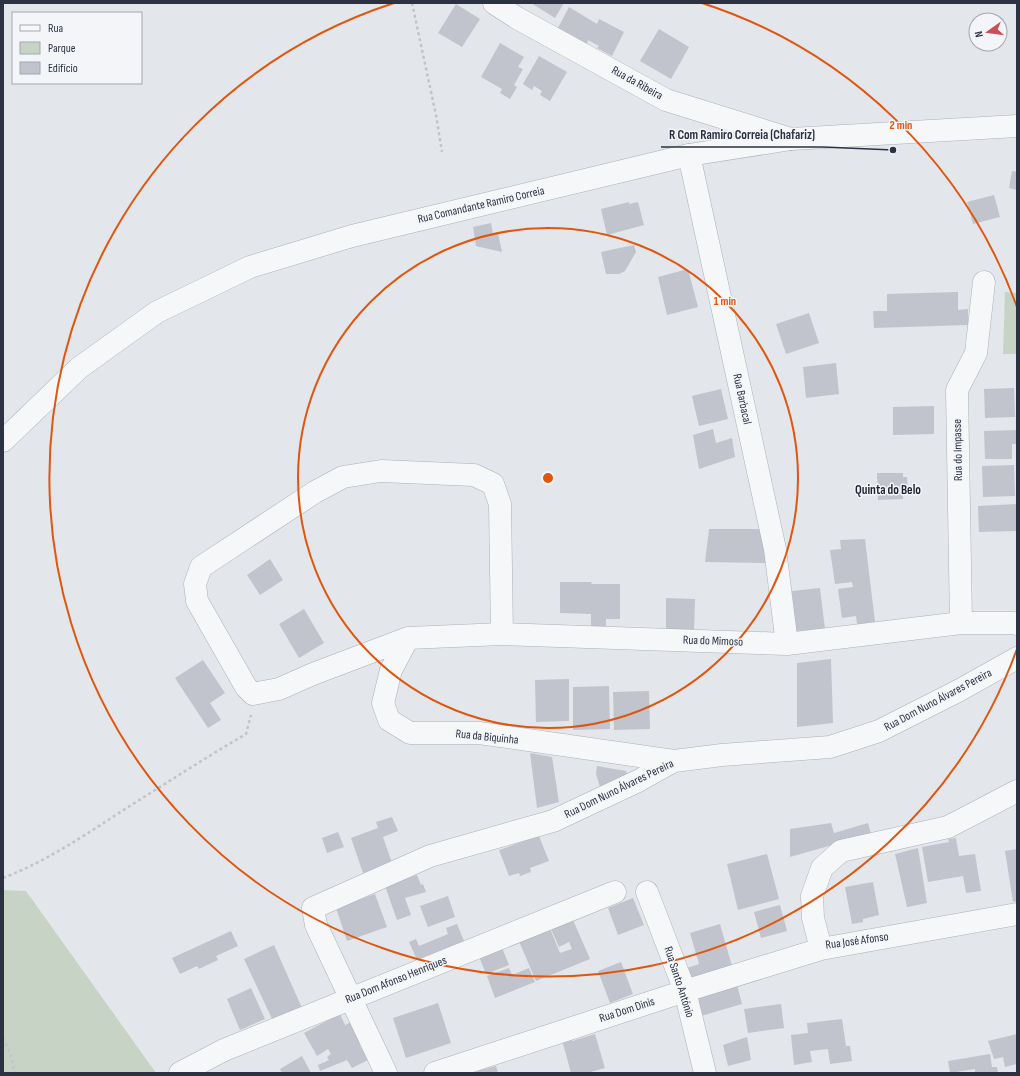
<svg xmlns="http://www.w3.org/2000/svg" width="1020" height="1076" font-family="'Sofia Sans Condensed',sans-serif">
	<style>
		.green { fill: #c7d4c5 }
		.building { fill: #c1c4cd }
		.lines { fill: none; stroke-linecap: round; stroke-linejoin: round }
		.minor-casing { stroke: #acb0b8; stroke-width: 23 }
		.tertiary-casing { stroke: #acb0b8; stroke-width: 23 }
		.path { stroke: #c1c4c9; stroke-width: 2.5; stroke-dasharray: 3 3; stroke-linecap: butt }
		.minor { stroke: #f6f7f9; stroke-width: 22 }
		.tertiary { stroke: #f6f7f9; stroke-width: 22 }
		.ring { fill: none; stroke: #df570f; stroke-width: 2 }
		.labels { text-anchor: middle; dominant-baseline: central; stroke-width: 3; stroke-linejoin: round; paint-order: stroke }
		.street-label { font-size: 12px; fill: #2c3242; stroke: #f3f5f8 }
		.neighbourhood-label { font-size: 13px; font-weight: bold; fill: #1e2333; stroke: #f3f5f8 }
		.centre { fill: #df570f; stroke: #f3f5f8; stroke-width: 2 }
		.ring-label { font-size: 12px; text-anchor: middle; font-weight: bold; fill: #df570f; stroke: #f3f5f8; stroke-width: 3; stroke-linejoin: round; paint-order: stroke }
		.leader { fill: none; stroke: #2c3242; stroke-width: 1.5 }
		.callout-dot { fill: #2c3242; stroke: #f3f5f8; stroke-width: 1.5 }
		.callout-label { font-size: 13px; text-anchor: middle; font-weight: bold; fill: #2c3242; stroke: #f3f5f8; stroke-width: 3; stroke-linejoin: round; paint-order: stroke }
	</style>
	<rect width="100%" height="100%" fill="#e3e6eb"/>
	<!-- green -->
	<path class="green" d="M1005,292L1017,293V354H1003Z
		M3,890L26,891L156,1073H3Z"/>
	<!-- building -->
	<path class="building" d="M531,3H564L555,18Z
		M456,4L480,19L462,47L438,33Z
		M569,7L597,24L599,19L624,32L612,56L597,48L599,46L588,40L587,44L558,28Z
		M659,29L689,47L671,79L640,61Z
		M500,43L524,57L518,67L523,69L514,85L517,87L510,99L500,93L502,89L481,77Z
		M539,56L567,72L550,101L540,95L542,91L534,86L532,90L523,84Z
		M1012,171L1017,172V190L1009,188Z
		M994,195L1000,217L973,224L967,202Z
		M629,202V204L638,202L644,225L607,235L601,209Z
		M491,223L493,234L498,233L502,252L476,246L473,227Z
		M634,245L636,252L625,271L619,274H606L601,252Z
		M688,269L698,307L667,315L658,277Z
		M958,292V310L968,309V325L874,328L873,311H887V294Z
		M809,313L819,343L786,354L776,324Z
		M836,363L839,394L806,398L803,367Z
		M1014,388L1015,417L985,418L984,389Z
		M721,389L728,419L699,426L692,396Z
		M934,406V434L893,435V407Z
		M713,429L716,443L732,438L735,457L699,469L693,435Z
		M1017,430V444H1012V459H985L984,431Z
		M1014,465L1015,496L983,497L982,466Z
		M877,473H903V477H907L908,494L903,495V499L878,500Z
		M1017,504V531L979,532L978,506Z
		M709,529H761L766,563L705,562Z
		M865,539L875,622L857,624L856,616L842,618L838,589L853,587L852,582L835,584L830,550L841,549L840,540Z
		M270,559L283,580L260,595L247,575Z
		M560,582H592L591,584H620V619H606V630H591V614L560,613Z
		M820,588L825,629L796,631L792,591Z
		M666,598L695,599L694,633H666Z
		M304,609L324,643L299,658L279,624Z
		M831,659L833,723L797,727V663Z
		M203,660L225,693L210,703L221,720L208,728L175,678Z
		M569,679V721L536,722L535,680Z
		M609,686L610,729L573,730V687Z
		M649,691L650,729L614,730L613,692Z
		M530,753L552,757L559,802L537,808Z
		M597,766L626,771L629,778L601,790L596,774Z
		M392,817L398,831L383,837L392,863L363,873L351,838L378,828L376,822Z
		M831,823L834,833L868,823L871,834L790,857V829Z
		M338,832L344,847L327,853L322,838Z
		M539,836L549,861L530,868L531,872L520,876L519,873L509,876L499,850Z
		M956,838L959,856L975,854L981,891L966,893L963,876L928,882L922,847L949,842L948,839Z
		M918,848L927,903L907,907L895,854Z
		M1017,849V901L1013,902L1005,851Z
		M767,854L779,899L738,910L727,864Z
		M417,875L421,885L423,884L426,892L405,898L411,915L397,920L385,886Z
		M873,882L879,915L863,919V922L852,924L845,887Z
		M375,894L387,927L347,941L336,908Z
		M448,896L455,917L428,927L420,906Z
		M633,898L644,925L618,935L608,908Z
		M780,905L787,931L761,938L754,912Z
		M573,920L590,959L536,981L518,939L549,926L560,953L572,949L569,942L559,947L551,929Z
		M457,924L464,941L417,960L409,942L416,939L419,946L448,934L446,928Z
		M720,924L732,966L687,979L684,969L699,964L690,933Z
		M231,931L238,946L216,956L218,960L199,969L197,966L180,974L172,958Z
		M274,945L302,1008L273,1021L244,959Z
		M501,945L509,965L486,974L478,954Z
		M621,962L633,994L610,1003L598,971Z
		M509,968L512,975L529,968L535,982L495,998L487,976Z
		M736,981L742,1004L701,1016L693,992Z
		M251,988L265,1019L240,1030L227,999Z
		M438,1003L451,1043L406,1058L393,1018Z
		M781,1004L784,1028L748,1033L744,1009Z
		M340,1014L345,1025L351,1022L364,1044L360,1046L368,1060L352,1068L347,1060L320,1071L318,1065L329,1060L327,1057L331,1054L328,1049L317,1056L304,1033Z
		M842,1019L846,1046H850L852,1061L830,1064L828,1049L810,1051L812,1062L794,1065L791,1035L808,1033L807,1023Z
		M595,1034L605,1068L587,1073H571L562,1040L571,1038L572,1041Z
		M1017,1034V1064L1005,1067L1003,1057L994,1059L988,1041Z
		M747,1037L751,1060L728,1066L723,1045Z
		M990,1054L992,1067H997L998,1073H975V1069L950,1073L948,1061Z
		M302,1056L311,1073H282L280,1069Z
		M496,1066L498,1073H478L477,1071Z"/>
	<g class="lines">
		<defs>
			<path id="minor" d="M494,3L517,18L666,100L791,139
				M689,155L775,549L787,644
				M961,623L957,390L976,353L984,282
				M502,634L500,504L493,484L474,475L381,471L343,477L315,492L201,567L195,584L197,601L246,687L253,694L279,689L313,674L408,638L502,634L787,644L961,623H1014L1017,624
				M408,638L391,670L383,703L389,720L410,733H479L674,761
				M647,892L685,991L705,1073
				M821,949L813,918L812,896L822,868L841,851L948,827L1017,791
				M180,1073L224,1050L615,892
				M386,1073L316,925L313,908L430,856L553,821L638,781L674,761L722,755L830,747L879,731L958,691L1017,658
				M435,1073L685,991L821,949L1017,914"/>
			<path id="tertiary" d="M3,441L79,368L157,312L250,267L352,236L689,155L791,139L1017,126"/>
		</defs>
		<!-- minor casing -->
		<use href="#minor" class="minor-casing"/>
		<!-- tertiary casing -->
		<use href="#tertiary" class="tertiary-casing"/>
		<!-- path -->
		<path class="path" d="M412,3L436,115L442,152
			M3,878C47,861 85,835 125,809C165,784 205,758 246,734L251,715
			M3,1038L10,1053L15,1073"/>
		<!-- minor -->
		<use href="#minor" class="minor"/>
		<!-- tertiary -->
		<use href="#tertiary" class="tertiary"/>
	</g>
	<!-- distance rings -->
	<g class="ring">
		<circle cx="548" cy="478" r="250"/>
		<path d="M1017 649A499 499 0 1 1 394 3M702 3A499 499 0 0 1 1017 307"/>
	</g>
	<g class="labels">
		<!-- street labels -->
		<g class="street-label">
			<text transform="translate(637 83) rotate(29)">Rua da Ribeira</text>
			<text transform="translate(481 205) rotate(-13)">Rua Comandante Ramiro Correia</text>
			<text transform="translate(742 399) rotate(78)">Rua Barbacal</text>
			<text transform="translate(958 450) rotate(-91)">Rua do Impasse</text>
			<text transform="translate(713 641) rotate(2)">Rua do Mimoso</text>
			<text transform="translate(938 700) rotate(-28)">Rua Dom Nuno Álvares Pereira</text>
			<text transform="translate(487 737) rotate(6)">Rua da Biquinha</text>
			<text transform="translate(619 789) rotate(-26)">Rua Dom Nuno Álvares Pereira</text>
			<text transform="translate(857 941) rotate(-8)">Rua José Afonso</text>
			<text transform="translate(396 980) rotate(-22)">Rua Dom Afonso Henriques</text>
			<text transform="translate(679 982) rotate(72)">Rua Santo António</text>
			<text transform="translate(627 1010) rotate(-18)">Rua Dom Dinis</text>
		</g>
		<!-- neighbourhood labels -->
		<g class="neighbourhood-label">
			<text x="888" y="490">Quinta do Belo</text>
		</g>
	</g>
	<circle cx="548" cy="478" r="6" class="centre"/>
	<g class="ring-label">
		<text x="901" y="129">2 min</text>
		<text x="725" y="305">1 min</text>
	</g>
	<!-- callouts -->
	<path class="leader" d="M893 150L823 147H661"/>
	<circle class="callout-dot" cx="893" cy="150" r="4"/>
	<g class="callout-label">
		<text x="742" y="139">R Com Ramiro Correia (Chafariz)</text>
	</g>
	<!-- border -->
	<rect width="1020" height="1076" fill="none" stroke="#2c3242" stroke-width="8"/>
	<!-- legend -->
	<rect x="12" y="12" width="130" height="72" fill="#f3f5f8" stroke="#a3a7af"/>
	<rect x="20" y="25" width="20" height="6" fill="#f6f7f9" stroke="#a3a7af"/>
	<text x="48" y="32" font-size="12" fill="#2c3242">Rua</text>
	<rect x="20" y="42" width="20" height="12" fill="#c7d4c5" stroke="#a3a7af"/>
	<text x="48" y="52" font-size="12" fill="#2c3242">Parque</text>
	<rect x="20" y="62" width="20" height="12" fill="#c1c4cd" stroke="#a3a7af"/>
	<text x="48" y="72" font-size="12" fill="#2c3242">Edifício</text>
	<!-- north arrow -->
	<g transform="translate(988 32) rotate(256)"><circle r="19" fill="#f3f5f8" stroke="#a3a7af"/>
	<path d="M0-3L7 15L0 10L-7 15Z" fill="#c85056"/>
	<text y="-6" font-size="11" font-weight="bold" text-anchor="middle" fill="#2c3242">N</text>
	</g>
</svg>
